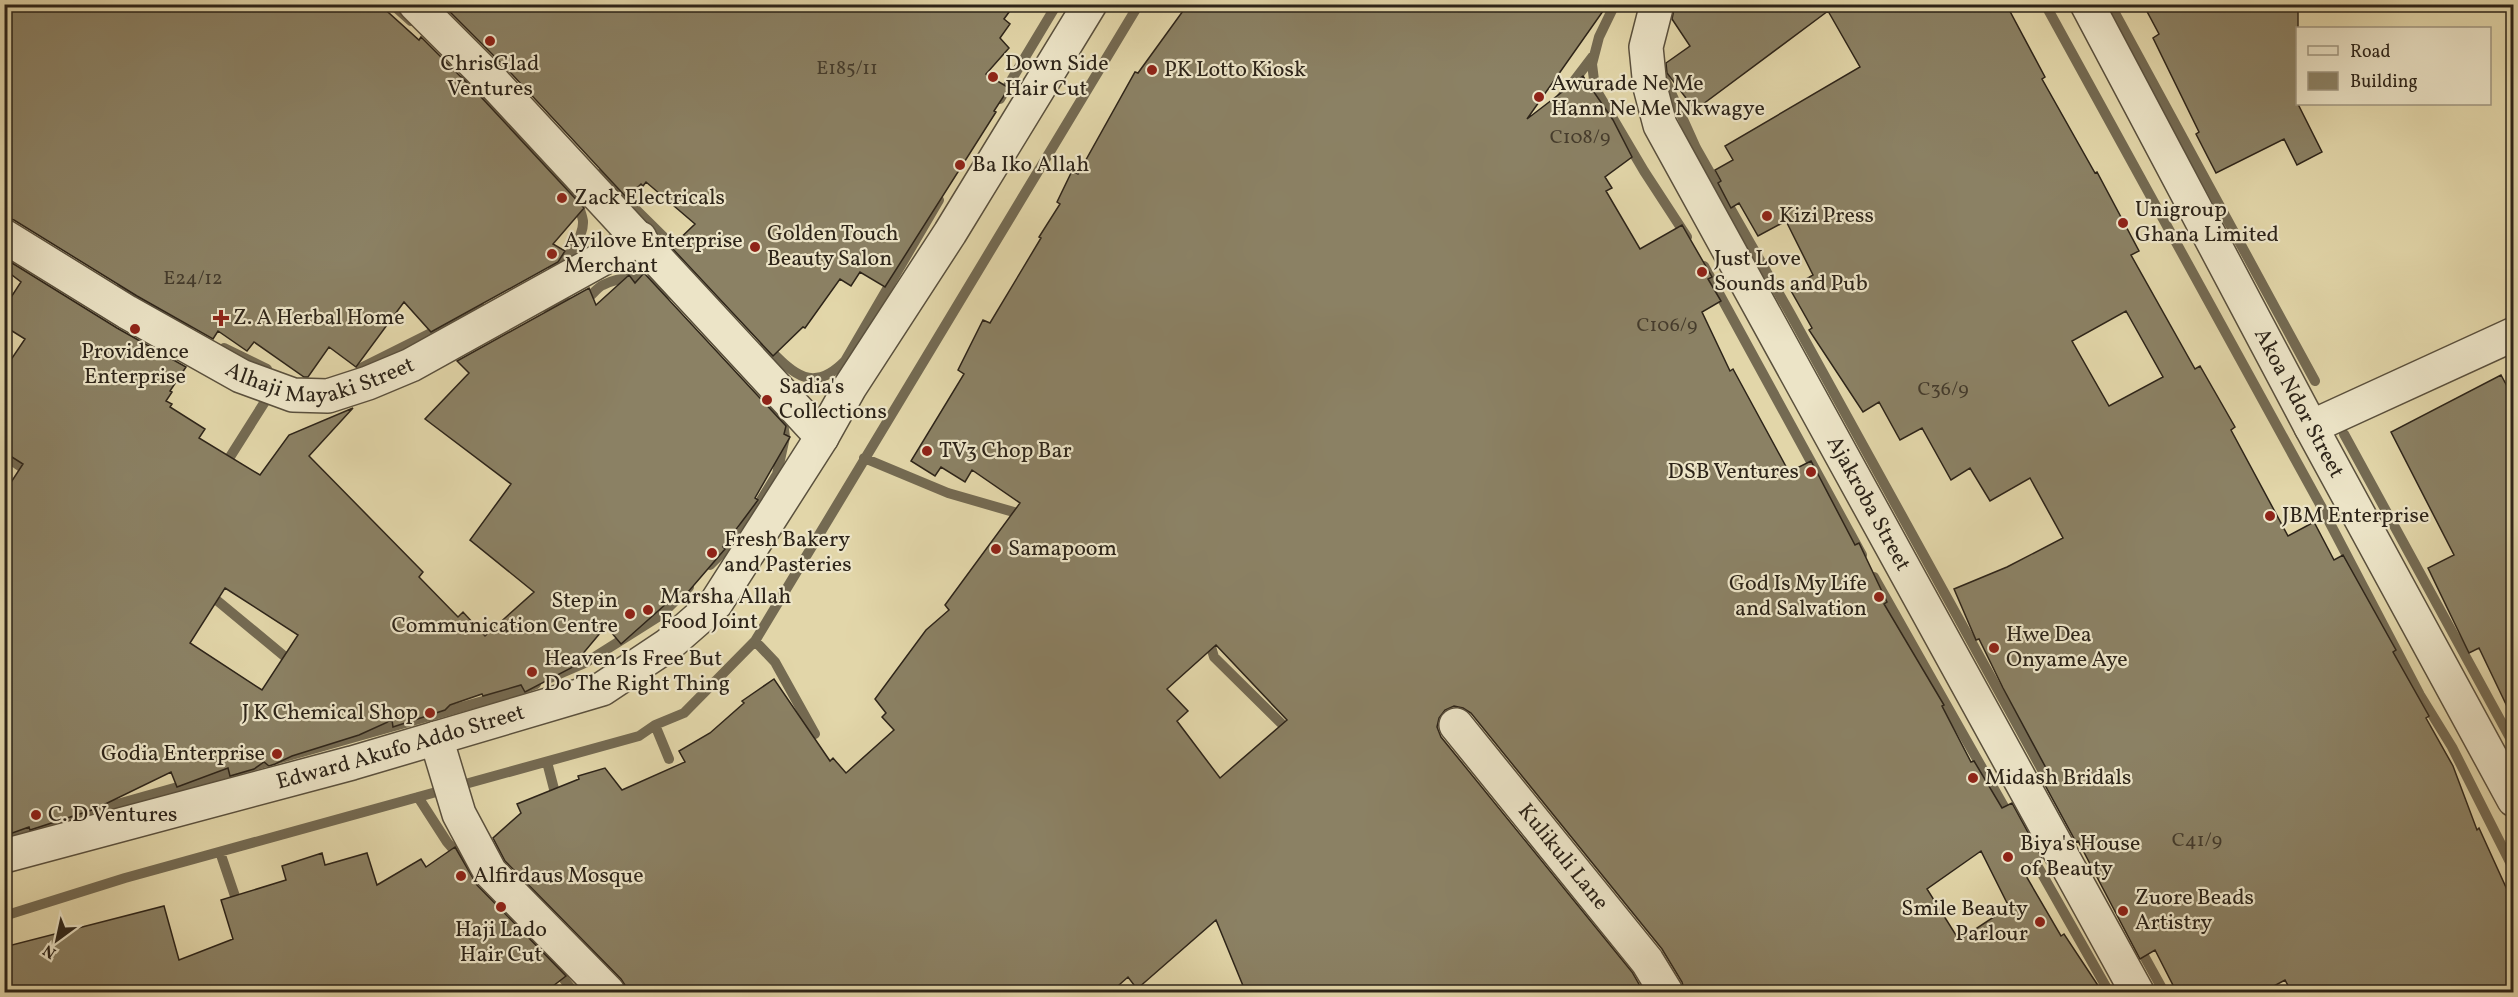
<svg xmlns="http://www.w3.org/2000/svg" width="2518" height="997" font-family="Vollkorn,serif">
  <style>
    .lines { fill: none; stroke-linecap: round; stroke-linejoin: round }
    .stream { stroke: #746a52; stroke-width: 10 }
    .building { fill: #8b8164; stroke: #2d2419; stroke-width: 1.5; fill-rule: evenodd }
    .minor-casing { stroke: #5a503d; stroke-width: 36 }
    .tertiary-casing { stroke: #5a503d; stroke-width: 36 }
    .minor { stroke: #ece4c7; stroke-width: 33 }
    .tertiary { stroke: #ece4c7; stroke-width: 33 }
    .poi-dot { fill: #8f2418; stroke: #ece4c7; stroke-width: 2 }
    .labels { text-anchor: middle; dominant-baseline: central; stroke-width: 4.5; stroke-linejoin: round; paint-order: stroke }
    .number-label { font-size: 20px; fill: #443b2c }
    .poi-label { font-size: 22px; fill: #2d2419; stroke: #ece4c7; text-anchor: start }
    .street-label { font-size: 22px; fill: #2d2419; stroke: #ece4c7 }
  </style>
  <rect width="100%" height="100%" fill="#e2d6a9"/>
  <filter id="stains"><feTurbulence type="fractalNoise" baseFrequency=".00333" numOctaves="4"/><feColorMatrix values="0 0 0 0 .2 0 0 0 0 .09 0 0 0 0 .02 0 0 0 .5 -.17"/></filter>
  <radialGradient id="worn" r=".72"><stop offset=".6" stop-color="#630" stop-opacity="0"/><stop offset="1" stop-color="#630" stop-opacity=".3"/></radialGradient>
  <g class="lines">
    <!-- stream -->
    <path class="stream" d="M392 4 411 21
      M1615 4 1599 37 1592 64 1595 88 1644 171 1687 237
      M2045 4 2322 508 2420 695 2452 747 2514 870
      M2110 4 2315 381
      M466 77 576 198C578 205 582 214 583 221 584 237 566 262 553 269
      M1664 77 1696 148 1790 313 2056 795
      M1561 98 1593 56
      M1000 99 1057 4
      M600 174 681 254
      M1704 266 1862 555
      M120 289 187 327
      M544 307C557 301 573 305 585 300 592 296 596 288 603 285 630 272 649 277 672 295
      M765 345C791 371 811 396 845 361L939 200
      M224 348 267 369
      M361 368 481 308
      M2344 434 2514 745
      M4 455 31 474
      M864 458 948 493 1024 515
      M223 468 266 400
      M710 565 739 536 777 474 785 437 783 422 767 400
      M1874 577 2011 819
      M208 593 295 665
      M1205 638 1210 643 1214 657 1292 734
      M755 641 775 662 815 734
      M550 678 585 663 661 615 689 587
      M655 725 669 759
      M547 762 554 789
      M418 797 447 842 478 878
      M4 836 515 692 536 684
      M2029 851 2109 992
      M220 852 239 908
      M4 916 125 878 639 736 655 725 684 713 755 641 1139 4
      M522 927 574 992
      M2138 945 2164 992"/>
  </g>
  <!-- building -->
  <path class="building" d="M18 4H379L419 40 421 37 481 97 584 208 553 244 565 251 558 262 431 332 404 302 356 367 329 347 308 377H304L254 342 247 351 218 331 213 339 137 296 14 220 4 217V18Z
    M445 4H1015L1004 19 1010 24 1000 38 1009 48 986 74 1009 88 994 111 996 112 885 287 860 272 851 286 840 279 805 328 803 327 773 356 671 247 695 224 646 182 643 186 641 184 627 198 509 71 444 6Z
    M1188 4H1608L1527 119 1583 76 1613 120 1632 157 1605 177 1612 188 1606 191 1640 249 1682 225 1712 277 1708 279 1721 301 1702 312 1730 371 1733 369 1789 472 1811 461 1855 545 1859 543 1887 602 1884 604 1944 705 1942 706 1971 762 1974 761 2002 808 2012 803 2042 858 2022 869 2061 936 2064 934 2103 993H1685L1682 982 1662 949 1471 713 1463 708 1454 706 1445 710 1439 718 1437 727 1441 737 1632 972 1644 993H1246L1216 920 1137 989 1128 977 1110 993H630L621 979 505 861 493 838 521 813 517 804 579 779 578 776 605 768 622 790 685 762 679 751 710 733 744 703 742 701 774 679 830 761 833 758 846 773 894 730 882 717 886 713 875 699 926 630 949 610 945 605 1020 503 972 470 965 482 941 467 935 476 911 461 964 374 958 370 983 320 990 323 1041 238 1039 237 1060 204 1057 202 1072 171 1078 174 1135 72 1138 73ZM1216 645 1287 720 1220 778 1177 721 1188 711 1167 689ZM1981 851 2009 907 1959 940 1927 889Z
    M1675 4H2006L2045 77 2042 79 2095 173 2097 172 2139 251 2131 255 2195 369 2200 366 2235 427 2231 430 2288 536 2314 522 2334 560 2343 555 2396 650 2393 652 2429 716 2426 718 2453 766 2477 830 2479 828 2514 905V993H2292L2285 980 2261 993H2177L2155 950 2140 959 2078 841 2076 842 2045 785 2053 781 2003 688 1979 639 1976 640 1954 589 2007 567 2063 538 2030 478 1990 501 1970 468 1951 480 1922 428 1900 440 1879 402 1863 412 1809 330 1812 328 1790 289 1813 275 1786 221 1758 236 1739 203 1731 208 1718 183 1721 181 1715 170 1733 160 1725 146 1860 67 1828 11 1695 110 1667 73 1666 63 1690 46 1672 19ZM2126 311 2163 377 2109 406 2072 341Z
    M2143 4H2298V104L2322 152 2297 165 2284 139 2216 173 2196 134 2199 132 2153 38 2159 34Z
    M4 258 117 328 186 367 170 391 172 392 166 401 172 404 170 407 205 429 199 438 260 475 289 435 353 408 309 456 423 572 419 577 458 617 463 612 485 636 534 592 470 540 511 484 425 419 469 373 457 361 589 288 596 305 629 275 635 283 644 273 786 426 784 434 790 437 755 498 758 500 723 547 725 549 682 599 675 593 667 603 621 644 606 626 571 668 525 692 521 685 483 696 482 694 450 705 445 710 393 727 392 720 359 735 292 756 275 764 269 766 264 762 254 769 230 776 228 768 177 787 171 772 95 809 30 830 29 827 4 836V493L23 464 4 452V370L25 339 4 326V308L21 282 4 269ZM225 588 298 635 262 690 190 643Z
    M2501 375 2514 399V721L2479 648 2469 653 2428 568 2454 555 2391 432Z
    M455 847 477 885 566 976 544 993H4V947L164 906 179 960 233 939 221 900 286 880 282 866 322 853 325 865 367 853 377 885 421 859 426 867Z"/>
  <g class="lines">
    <!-- minor casing -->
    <g class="minor-casing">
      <g id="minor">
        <path d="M415 4 495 84 822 437"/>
        <path id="s1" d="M1657 4 1646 47 1650 87 1660 125 2137 992"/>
        <path id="s2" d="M4 236 127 312 241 376 293 395 328 396 368 383 411 365 640 238"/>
        <path d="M2311 427 2514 334"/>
        <path id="s3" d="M1456 725 1647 961 1666 992"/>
        <path d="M436 738 459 814 490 872 608 992"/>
        <path id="s4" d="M4 856 352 763 602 689 668 645 716 603 822 437 850 387 950 233 1090 4"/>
      </g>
    </g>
    <!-- tertiary casing -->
    <g class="tertiary-casing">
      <g id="tertiary">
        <path id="s5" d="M2087 4 2311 427 2514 800"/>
      </g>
    </g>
    <!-- minor -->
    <use href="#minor" class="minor"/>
    <!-- tertiary -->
    <use href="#tertiary" class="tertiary"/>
  </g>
  <!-- markers -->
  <g class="poi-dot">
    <circle cx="490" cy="41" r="6"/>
    <circle cx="1152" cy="70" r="6"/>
    <circle cx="993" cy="77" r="6"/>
    <circle cx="1539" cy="97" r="6"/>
    <circle cx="960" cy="165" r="6"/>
    <circle cx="562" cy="198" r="6"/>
    <circle cx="1767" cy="216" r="6"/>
    <circle cx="2123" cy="223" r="6"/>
    <circle cx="755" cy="247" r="6"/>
    <circle cx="552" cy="254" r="6"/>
    <circle cx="1702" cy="272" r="6"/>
    <path d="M218 309h6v6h6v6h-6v6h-6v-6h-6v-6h6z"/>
    <circle cx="135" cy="329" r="6"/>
    <circle cx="767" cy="400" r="6"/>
    <circle cx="927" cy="451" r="6"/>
    <circle cx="1811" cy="472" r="6"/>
    <circle cx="2270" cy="516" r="6"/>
    <circle cx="996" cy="549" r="6"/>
    <circle cx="712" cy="553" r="6"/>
    <circle cx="1879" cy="597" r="6"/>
    <circle cx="648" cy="610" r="6"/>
    <circle cx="630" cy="614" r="6"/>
    <circle cx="1994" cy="648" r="6"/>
    <circle cx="532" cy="672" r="6"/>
    <circle cx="430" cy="713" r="6"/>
    <circle cx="277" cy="754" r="6"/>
    <circle cx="1973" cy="778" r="6"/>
    <circle cx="36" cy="815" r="6"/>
    <circle cx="2008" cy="857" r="6"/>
    <circle cx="461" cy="876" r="6"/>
    <circle cx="501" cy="907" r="6"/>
    <circle cx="2123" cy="911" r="6"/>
    <circle cx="2040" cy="922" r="6"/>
  </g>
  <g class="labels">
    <!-- number labels -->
    <g class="number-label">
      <text x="847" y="69">E185/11</text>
      <text x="1580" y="138">C108/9</text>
      <text x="193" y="279">E24/12</text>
      <text x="1667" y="326">C106/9</text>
      <text x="1943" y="390">C36/9</text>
      <text x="2197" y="841">C41/9</text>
    </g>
    <!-- poi labels -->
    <g class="poi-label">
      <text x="490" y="64" text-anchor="middle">ChrisGlad<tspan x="490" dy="25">Ventures</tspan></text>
      <text x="1005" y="64">Down Side<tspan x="1005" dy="25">Hair Cut</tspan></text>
      <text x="1164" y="70">PK Lotto Kiosk</text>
      <text x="1551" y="84">Awurade Ne Me<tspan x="1551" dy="25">Hann Ne Me Nkwagye</tspan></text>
      <text x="972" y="165">Ba Iko Allah</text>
      <text x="574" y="198">Zack Electricals</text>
      <text x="2135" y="210">Unigroup<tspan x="2135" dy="25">Ghana Limited</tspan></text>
      <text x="1779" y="216">Kizi Press</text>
      <text x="767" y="234">Golden Touch<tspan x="767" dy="25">Beauty Salon</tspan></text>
      <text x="564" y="241">Ayilove Enterprise<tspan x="564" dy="25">Merchant</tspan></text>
      <text x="1714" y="259">Just Love<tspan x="1714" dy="25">Sounds and Pub</tspan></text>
      <text x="233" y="318">Z. A Herbal Home</text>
      <text x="135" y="352" text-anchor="middle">Providence<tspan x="135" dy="25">Enterprise</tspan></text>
      <text x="779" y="387">Sadia's<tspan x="779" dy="25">Collections</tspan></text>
      <text x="939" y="451">TV3 Chop Bar</text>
      <text x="1799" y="472" text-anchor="end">DSB Ventures</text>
      <text x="2282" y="516">JBM Enterprise</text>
      <text x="724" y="540">Fresh Bakery<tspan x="724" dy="25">and Pasteries</tspan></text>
      <text x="1008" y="549">Samapoom</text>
      <text x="1867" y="584" text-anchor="end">God Is My Life<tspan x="1867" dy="25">and Salvation</tspan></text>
      <text x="660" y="597">Marsha Allah<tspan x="660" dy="25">Food Joint</tspan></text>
      <text x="618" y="601" text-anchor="end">Step in<tspan x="618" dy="25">Communication Centre</tspan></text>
      <text x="2006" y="635">Hwe Dea<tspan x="2006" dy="25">Onyame Aye</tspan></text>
      <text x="544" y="659">Heaven Is Free But<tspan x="544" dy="25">Do The Right Thing</tspan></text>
      <text x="418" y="713" text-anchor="end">J K Chemical Shop</text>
      <text x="265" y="754" text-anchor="end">Godia Enterprise</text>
      <text x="1985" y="778">Midash Bridals</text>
      <text x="48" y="815">C. D Ventures</text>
      <text x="2020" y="844">Biya's House<tspan x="2020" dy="25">of Beauty</tspan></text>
      <text x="473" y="876">Alfirdaus Mosque</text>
      <text x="2135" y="898">Zuore Beads<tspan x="2135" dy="25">Artistry</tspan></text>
      <text x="2028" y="909" text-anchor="end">Smile Beauty<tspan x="2028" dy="25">Parlour</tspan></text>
      <text x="501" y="930" text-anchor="middle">Haji Lado<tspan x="501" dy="25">Hair Cut</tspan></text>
    </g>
    <!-- street labels -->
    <g class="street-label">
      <text stroke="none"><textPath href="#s2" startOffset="358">Alhaji Mayaki Street</textPath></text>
      <text stroke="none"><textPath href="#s5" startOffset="452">Akoa Ndor Street</textPath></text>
      <text stroke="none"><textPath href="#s1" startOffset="556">Ajakroba Street</textPath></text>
      <text stroke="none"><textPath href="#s4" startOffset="411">Edward Akufo Addo Street</textPath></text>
      <text stroke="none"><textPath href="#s3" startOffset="170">Kulikuli Lane</textPath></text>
    </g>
  </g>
  <!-- margin -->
  <rect width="2518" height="997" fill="none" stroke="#e2d6a9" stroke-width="24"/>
  <rect x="6" y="6" width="2506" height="985" fill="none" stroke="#2d2419" stroke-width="3"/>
  <rect x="12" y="12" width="2494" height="973" fill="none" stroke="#2d2419" stroke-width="1.5"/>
  <!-- legend -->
  <rect x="2296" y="27" width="195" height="78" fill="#ece4c7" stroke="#a09781" stroke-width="1.5"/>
  <rect x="2308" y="46" width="30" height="9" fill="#ece4c7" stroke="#a09781" stroke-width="1.5"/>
  <text x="2350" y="57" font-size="18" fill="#2d2419">Road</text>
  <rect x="2308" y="72" width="30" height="18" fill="#8b8164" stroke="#a09781" stroke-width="1.5"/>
  <text x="2350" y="87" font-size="18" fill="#2d2419">Building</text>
  <!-- north arrow -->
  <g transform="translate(57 940) rotate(213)" stroke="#ece4c7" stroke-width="4.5" paint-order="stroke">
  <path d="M0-4.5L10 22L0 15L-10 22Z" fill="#2d2419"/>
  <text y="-9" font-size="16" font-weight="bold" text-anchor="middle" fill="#2d2419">N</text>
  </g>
  <rect width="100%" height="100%" filter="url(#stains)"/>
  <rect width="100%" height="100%" fill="url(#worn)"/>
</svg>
